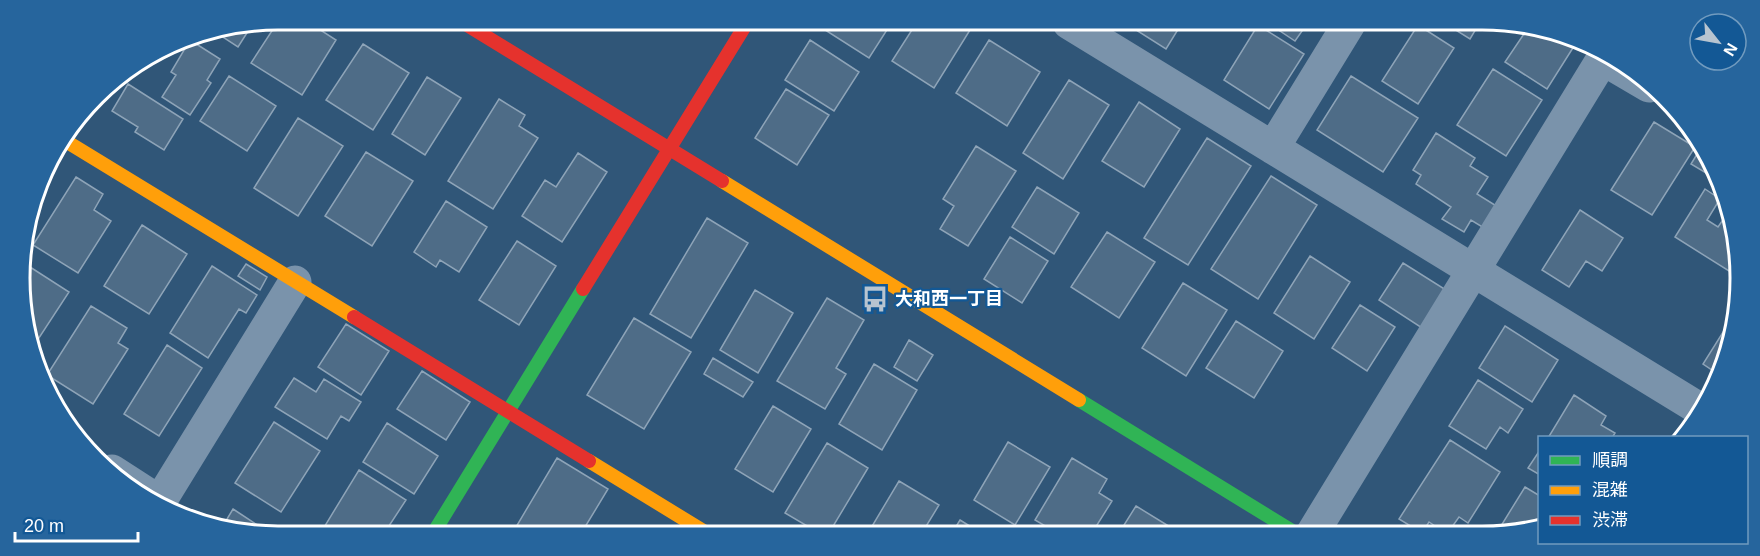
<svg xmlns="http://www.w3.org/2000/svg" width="1760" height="556" font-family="Helvetica,'Noto Sans JP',sans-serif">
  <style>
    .building { fill: #4e6c87; stroke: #8ea4b8; stroke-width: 1.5 }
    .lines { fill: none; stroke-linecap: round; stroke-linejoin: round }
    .street { stroke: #7a93ab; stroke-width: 33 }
    .fast { stroke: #30b455; stroke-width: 14 }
    .slow { stroke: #ff9f0a; stroke-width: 14 }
    .jam { stroke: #e5322d; stroke-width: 14 }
    .labels { text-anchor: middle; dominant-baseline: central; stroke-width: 4.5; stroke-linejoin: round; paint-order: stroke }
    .poi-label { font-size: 18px; font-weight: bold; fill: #fff; stroke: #135895; text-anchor: start }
    .rim { fill: none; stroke: #fff; stroke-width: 3 }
  </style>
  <rect width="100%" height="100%" fill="#305678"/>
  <!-- building -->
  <path class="building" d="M279 20H305L336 40 302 95 251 63Z
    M826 22H892L869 58 822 28Z
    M917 22H975L934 88 892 61Z
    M1125 23H1182L1166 49Z
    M1268 23 1307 24 1295 41Z
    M1446 24H1479L1470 39Z
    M252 25 238 47 215 32Z
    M1258 25 1304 54 1269 109 1224 80Z
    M1418 25 1454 48 1418 104 1382 81Z
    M1530 25 1576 43 1547 89 1505 62Z
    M190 40 220 59 207 80 211 83 190 115 162 97 176 75 171 72Z
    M810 40 859 72 834 111 785 80Z
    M989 40 1040 72 1007 126 956 93Z
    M363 44 409 73 373 130 326 100Z
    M1493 69 1542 100 1506 156 1457 125Z
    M229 76 276 106 247 151 200 121Z
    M1351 76 1418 118 1383 172 1317 130Z
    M427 77 461 98 425 155 392 134Z
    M1069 80 1109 105 1063 179 1023 153Z
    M128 84 183 119 164 150 135 132 138 127 112 111Z
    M786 89 829 115 797 165 755 138Z
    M499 99 525 115 519 126 538 138 493 209 448 181Z
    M1139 102 1180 129 1144 187 1102 161Z
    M298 118 343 146 298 216 254 188Z
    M1654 122 1695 147 1652 215 1611 190Z
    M1436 133 1475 158 1470 166 1488 177 1477 194 1498 207 1484 228 1471 220 1464 232 1442 219 1451 207 1416 184 1421 175 1413 170Z
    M1207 138 1251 166 1188 265 1144 238Z
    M976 146 1016 171 968 246 940 229 954 206 943 199Z
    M1702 146 1716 179 1691 164Z
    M366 152 413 181 372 246 325 216Z
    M578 153 607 172 562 242 522 216 545 180 556 187Z
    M48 161 55 165 38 190 46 163Z
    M1271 176 1317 205 1258 299 1211 269Z
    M76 177 103 194 94 210 111 221 78 273 33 245Z
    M1037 187 1079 213 1054 254 1012 227Z
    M1705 189 1720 199 1707 220 1718 227 1729 211 1736 228V261L1729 271 1675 237Z
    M446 201 487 227 459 272 440 260 436 267 414 252Z
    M1580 210 1623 238 1602 271 1586 261 1569 287 1542 270Z
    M707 218 748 243 691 338 650 314Z
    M142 225 187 254 149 314 104 286Z
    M1107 232 1155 262 1119 318 1071 287Z
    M1010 237 1048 261 1022 303 984 279Z
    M517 241 556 266 519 325 479 300Z
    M1310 256 1350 282 1314 339 1274 313Z
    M1403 263 1446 290 1422 328 1379 300Z
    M246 264 267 277 260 290 238 276Z
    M212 266 257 295 246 313 239 309 208 358 170 333Z
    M30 267 69 292 35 344 28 340 24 276Z
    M1183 283 1227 310 1186 376 1142 348Z
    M755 290 793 313 758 373 720 350Z
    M827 298 864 320 836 368 846 374 825 409 777 381Z
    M1360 305 1395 327 1367 371 1332 348Z
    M91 306 127 328 118 343 128 349 93 404 47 375Z
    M1735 313V329L1718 374 1703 364Z
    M634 318 691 352 644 429 587 395Z
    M1236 321 1283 351 1254 398 1206 368Z
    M346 324 389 351 361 395 318 367Z
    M1505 326 1558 360 1532 402 1479 368Z
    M909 340 933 355 917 381 894 367Z
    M167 345 202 368 159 436 124 414Z
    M713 358 753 382 743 397 704 374Z
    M874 364 917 390 882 450 839 424Z
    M422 371 470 402 446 440 397 409Z
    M294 378 316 392 324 379 361 402 349 421 341 416 327 439 275 407Z
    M1478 380 1523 409 1508 433 1500 427 1486 449 1449 426Z
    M1574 395 1606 416 1601 425 1615 433 1612 438H1548Z
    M773 406 811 429 773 492 735 469Z
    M274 422 320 451 281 512 235 483Z
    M387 423 438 456 414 494 363 462Z
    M1450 440 1500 472 1468 523 1459 517 1447 534 1429 522 1422 533 1399 519Z
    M1008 442 1050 467 1015 525 974 500Z
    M827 443 868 468 829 533H819L785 513Z
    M1540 450V475L1528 468Z
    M557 458 608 489 582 532H524L516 527Z
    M1072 458 1107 479 1099 493 1112 501 1092 533H1057L1035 520Z
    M359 470 406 500 385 532H327L323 529Z
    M899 481 939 505 922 533H868Z
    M1525 487 1540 496V527L1516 534H1496Z
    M1136 506 1175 530 1172 533H1119Z
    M233 509 268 532 227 531 221 529Z
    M960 520 981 533H952Z"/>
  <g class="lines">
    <!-- street -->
    <path class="street" d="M1069 23 1703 411
      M1603 59 1649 86
      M1273 148 1349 24
      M112 471 160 502
      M159 503 295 282
      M1312 534 1605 55"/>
    <!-- fast -->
    <path class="fast" d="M1079 400 1297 534
      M434 532 583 289"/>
    <!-- slow -->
    <path class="slow" d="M64 140 354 317
      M722 181 1079 400
      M589 461 705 532"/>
    <!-- jam -->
    <path class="jam" d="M459 20 722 181
      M583 289 748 21
      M354 317 589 461"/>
  </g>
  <!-- icons -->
  <defs>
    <g id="bus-bare" transform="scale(2.07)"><path d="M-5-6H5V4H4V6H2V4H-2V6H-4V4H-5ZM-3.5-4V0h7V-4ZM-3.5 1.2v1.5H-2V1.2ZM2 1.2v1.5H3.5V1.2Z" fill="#b7c4d0" stroke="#135895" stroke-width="2.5" paint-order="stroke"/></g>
  </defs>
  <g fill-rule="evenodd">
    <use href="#bus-bare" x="875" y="299"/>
  </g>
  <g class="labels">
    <!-- poi labels -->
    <g class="poi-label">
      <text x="895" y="299">大和西一丁目</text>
    </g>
  </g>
  <!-- crop -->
  <path d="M0 0H1760V556H0ZM278 30H1482A248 248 0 0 1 1730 278V278A248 248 0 0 1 1482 526H278A248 248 0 0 1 30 278V278A248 248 0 0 1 278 30Z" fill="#26659d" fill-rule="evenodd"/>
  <path class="rim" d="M278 30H1482A248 248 0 0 1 1730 278V278A248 248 0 0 1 1482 526H278A248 248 0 0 1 30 278V278A248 248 0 0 1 278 30Z"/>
  <!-- legend -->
  <rect x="1538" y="436" width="210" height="108" fill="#135895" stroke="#719bbf" stroke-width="1.5"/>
  <rect x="1550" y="456" width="30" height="9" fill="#30b455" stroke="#719bbf" stroke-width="1.5"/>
  <text x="1592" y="466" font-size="18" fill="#ffffff">順調</text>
  <rect x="1550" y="486" width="30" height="9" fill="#ff9f0a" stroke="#719bbf" stroke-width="1.5"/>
  <text x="1592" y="496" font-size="18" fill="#ffffff">混雑</text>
  <rect x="1550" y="516" width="30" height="9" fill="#e5322d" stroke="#719bbf" stroke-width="1.5"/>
  <text x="1592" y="526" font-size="18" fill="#ffffff">渋滞</text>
  <!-- north arrow -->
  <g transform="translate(1718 42) rotate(121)"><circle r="28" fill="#135895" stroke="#719bbf" stroke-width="1.5"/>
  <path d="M0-4.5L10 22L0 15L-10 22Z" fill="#b7c4d0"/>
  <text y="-9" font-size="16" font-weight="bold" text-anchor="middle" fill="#ffffff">N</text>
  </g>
  <!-- scale -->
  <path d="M15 532v9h123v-9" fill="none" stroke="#ffffff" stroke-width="3"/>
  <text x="24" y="532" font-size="18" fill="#ffffff" stroke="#135895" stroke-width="4.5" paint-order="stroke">20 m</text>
</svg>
